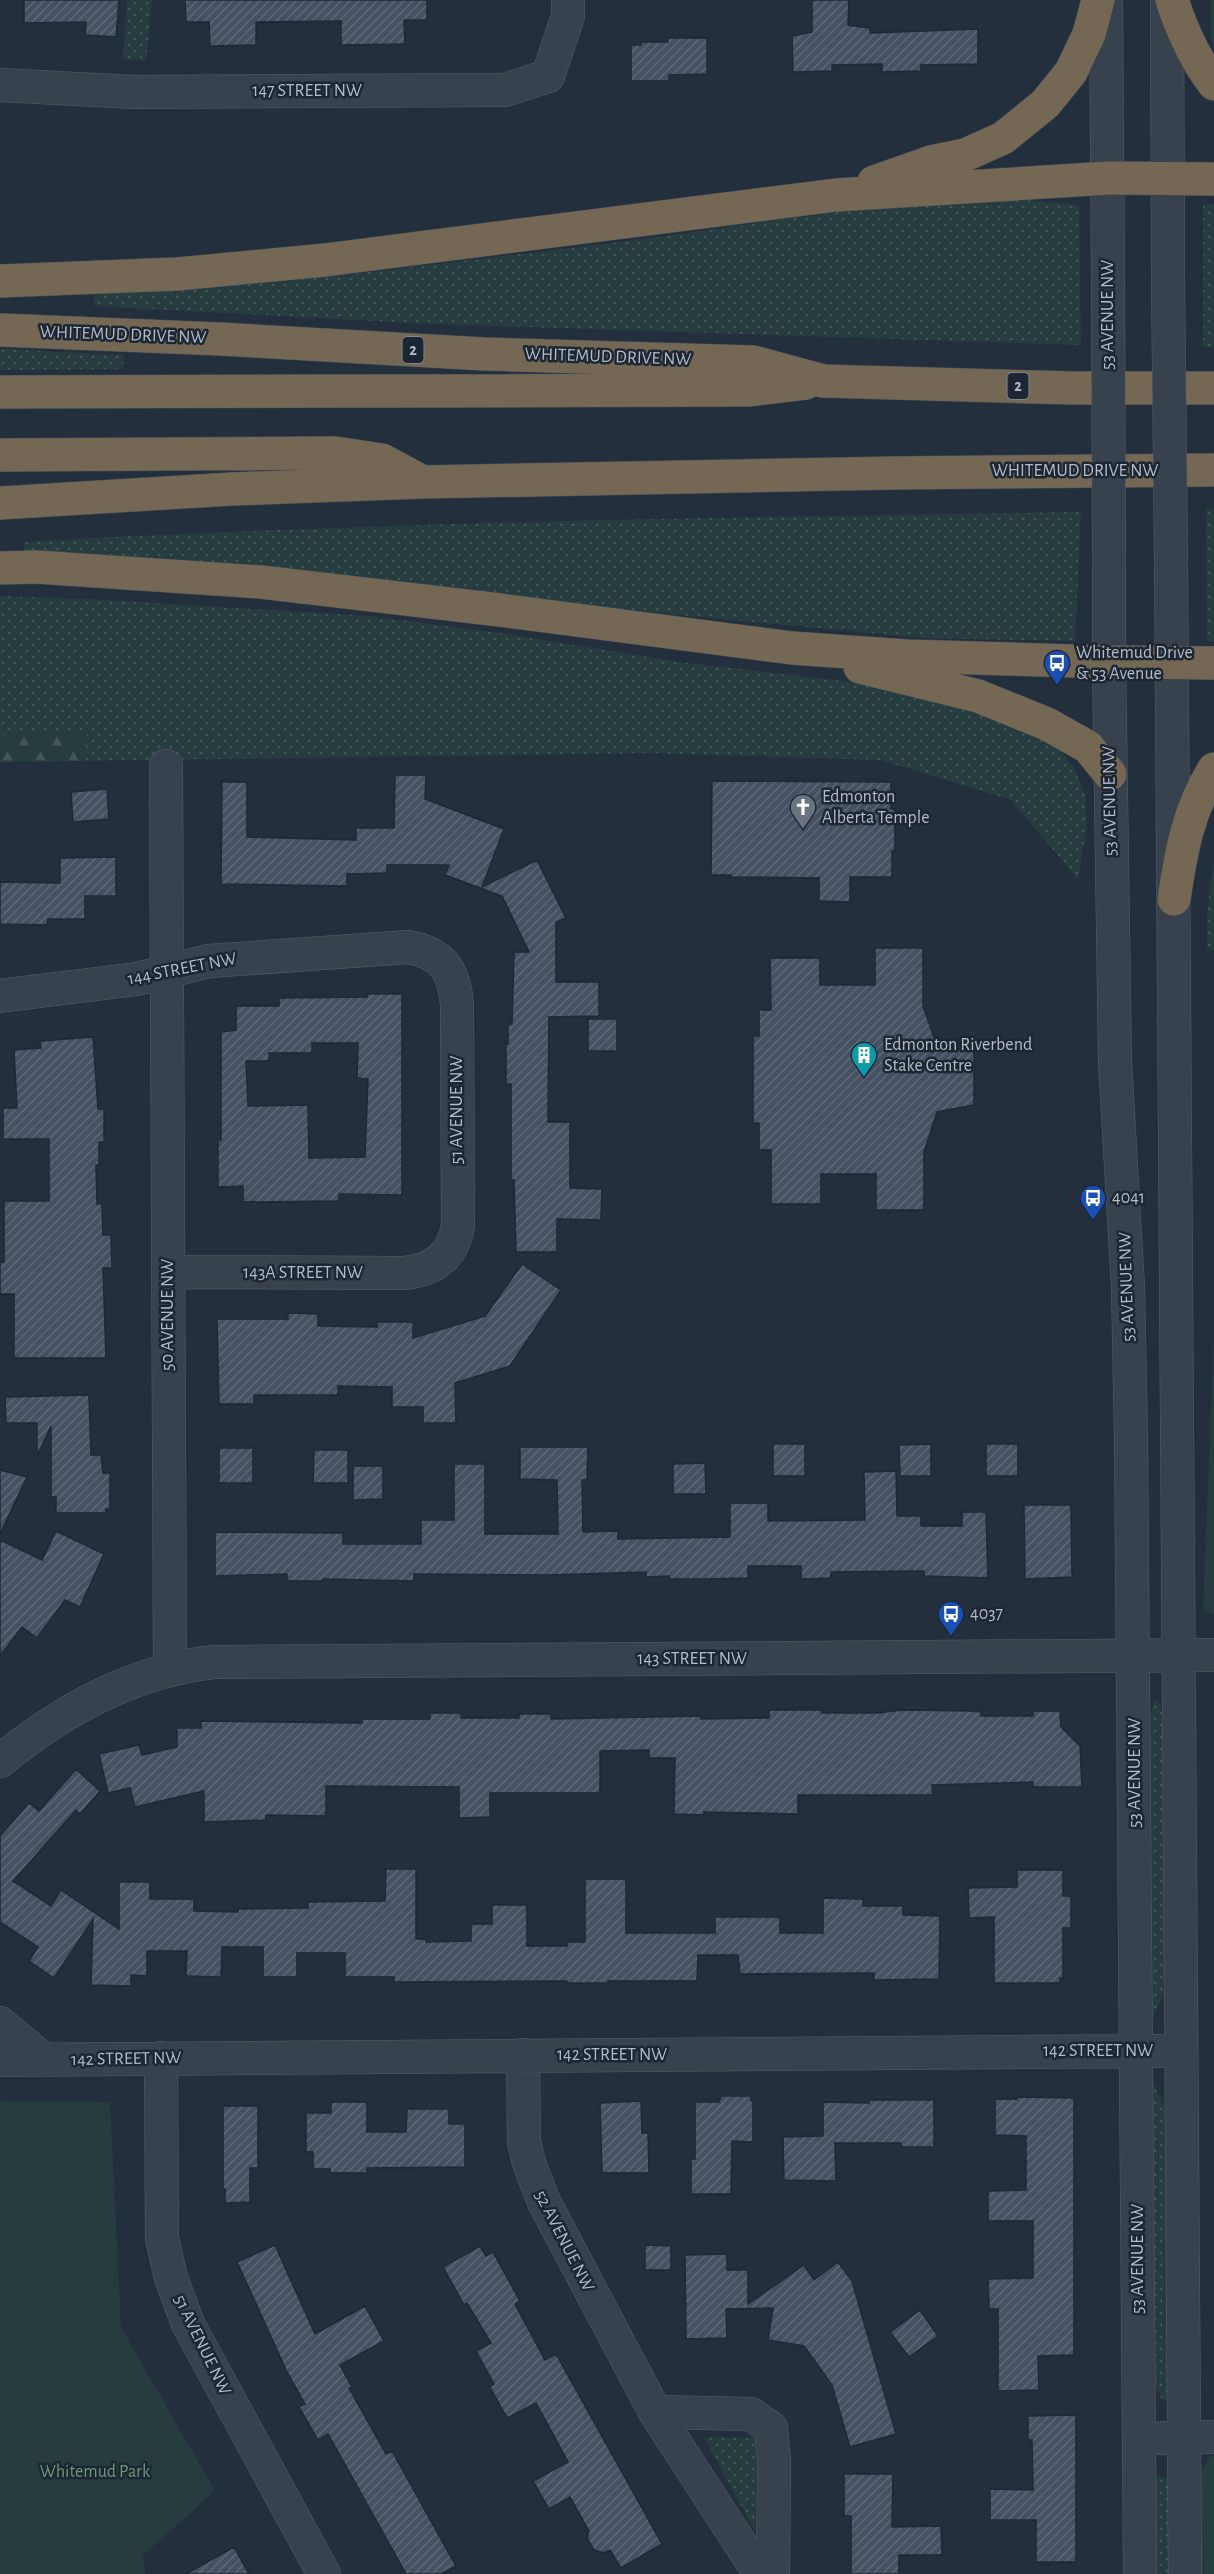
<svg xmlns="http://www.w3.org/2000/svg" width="1214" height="2574" font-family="'Alegreya Sans',sans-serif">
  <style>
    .grass { fill: url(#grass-dots) }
    .forest { fill: url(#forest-firs) }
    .park { fill: #263c3f }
    .building { fill: url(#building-hatch); stroke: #1f2835; stroke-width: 1.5; fill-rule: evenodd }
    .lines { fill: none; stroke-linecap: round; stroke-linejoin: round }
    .minor-casing { stroke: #565f6c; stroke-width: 34 }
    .highway-casing { stroke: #434c59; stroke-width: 34 }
    .minor { stroke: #38414e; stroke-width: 33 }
    .highway { stroke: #746855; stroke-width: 33 }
    .minor-bridge-casing { stroke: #565f6c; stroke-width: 34; stroke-linecap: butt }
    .minor-bridge { stroke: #38414e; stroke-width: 33 }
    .labels { text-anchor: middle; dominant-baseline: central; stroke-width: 5; stroke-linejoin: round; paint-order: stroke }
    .shield { fill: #1d2633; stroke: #878f9c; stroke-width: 1.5 }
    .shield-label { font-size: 16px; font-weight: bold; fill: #b4bcc9 }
    .street-label { font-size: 18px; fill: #b4bcc9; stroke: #1d2633 }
    .poi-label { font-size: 18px; fill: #b4bcc9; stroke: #1d2633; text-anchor: start }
    .park-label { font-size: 18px; fill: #6b9a76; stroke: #1d2633 }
  </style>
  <defs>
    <pattern id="grass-dots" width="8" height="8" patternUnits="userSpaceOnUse" patternTransform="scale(1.5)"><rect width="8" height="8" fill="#263c3f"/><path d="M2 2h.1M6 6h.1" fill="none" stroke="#435659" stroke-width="1.8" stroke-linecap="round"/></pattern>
    <pattern id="forest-firs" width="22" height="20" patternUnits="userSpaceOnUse" patternTransform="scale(1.5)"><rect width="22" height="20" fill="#263c3f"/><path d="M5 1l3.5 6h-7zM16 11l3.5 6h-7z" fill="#435659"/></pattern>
    <pattern id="building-hatch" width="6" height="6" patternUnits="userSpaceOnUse" patternTransform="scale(1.5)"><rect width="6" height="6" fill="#455162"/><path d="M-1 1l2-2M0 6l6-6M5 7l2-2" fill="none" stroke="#5d6877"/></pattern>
  </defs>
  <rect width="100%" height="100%" fill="#242f3e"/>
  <!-- grass -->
  <path class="grass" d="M127 0H152L146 61 123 60Z
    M1007 198 1079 205 1081 345 430 324 94 306V291L361 273 645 239 870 207Z
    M1203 204H1214V347H1203Z
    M0 349 124 355 123 369 0 370Z
    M1206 509H1214V642L1207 641Z
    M1081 512 1075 641 923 638 679 615 396 584 24 556V542C376 522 728 517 1081 512Z
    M0 596 88 599 369 616 507 634 679 662 877 685 972 703 1052 738 1074 768 1085 794 1087 825 1078 879 1011 800 881 760 648 753 0 762Z
    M1214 858V950L1207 949V913Z
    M1155 1699H1158L1164 1721 1165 1990 1153 2017 1150 2015 1148 1721Z
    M1153 2082 1165 2107 1168 2399 1163 2402 1154 2381 1150 2084Z
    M704 2437 757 2438 755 2531Z
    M1156 2476 1167 2477 1168 2486 1169 2574H1153L1152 2482Z"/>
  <!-- forest -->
  <path class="forest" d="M87 730 86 761 0 762V735Z"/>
  <!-- park -->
  <path class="park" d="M1211 0H1214V51L1211 38Z
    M1214 1337V1615L1203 1608Z
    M0 2101 110 2102 121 2327 215 2491 142 2556 146 2574H0Z
    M1210 2456H1214V2574H1200L1196 2480Z"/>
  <!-- building -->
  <path class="building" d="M24 0H119L116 37 85 35 86 22 24 23Z
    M185 0H427V20H404L405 44 341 45V21L256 22V45L210 46 209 22H186Z
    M812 0H849L848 25 870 28V33L978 29V64L921 65V71L882 72V64L832 65V71L793 72 792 36 812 32Z
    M668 38H707V74L669 75V81H631V45H641V42H668Z
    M395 775H426L425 799 504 829 482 887 537 860 566 918 556 922V982H599V1016L549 1017 548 1122H570V1188L602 1189 601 1220 557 1219V1252H516L514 1180H511V1084H506V1044H508V1024H512L514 952H529L502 896 445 875 449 865H387V873L347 874V886L221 884 222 782H247V837L356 840V828H394Z
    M712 781 891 782V809H895V851H892V877H850V902L819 901V878L731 877V875H711Z
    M107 789 109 819 73 822 71 792Z
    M116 857V896H85V919H48L47 925 0 924V882L60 883V858Z
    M875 948H923V1006L937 1046 974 1051V1105L937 1112 924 1152V1210H876V1174H821V1204H771V1150H759V1123H753V1036H759V1010H771L770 958H820V985H875Z
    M367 994H402V1195L339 1194V1201L243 1202V1186L218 1187V1140H221V1032L236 1030V1006H279V998L367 997ZM312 1043H358L357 1078 368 1079 365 1157 309 1158 308 1105 248 1106 246 1061H269V1053H312Z
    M588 1019H617V1051H588Z
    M93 1037 98 1109H104V1142H99V1165H96L97 1204H102L103 1235H111L112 1268H103L106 1358H14V1294H0V1262H4V1201H49V1139H3V1108H17L14 1050 41 1048 40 1041Z
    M522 1264 561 1290 510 1366 455 1383 456 1423H423V1407H392V1387L338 1386V1395H254V1404H219L217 1319H288V1313L318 1314V1326L377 1327V1322H413V1338L485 1316Z
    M89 1395 91 1455H101L103 1473H110V1509H106V1513H56V1497H51V1426L37 1456V1423H6L5 1397Z
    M773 1444H805V1476H773Z
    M931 1444V1476H900L899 1445Z
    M986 1444H1018V1476H986Z
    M520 1447H588L587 1480H582L583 1532 618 1531V1539L730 1537V1503H768V1521L865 1520 864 1472 896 1471 897 1516H921V1526H962V1512H986L988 1578 924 1576V1571L831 1572V1578L801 1579V1566H748V1578L705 1579H669V1576L646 1577V1572L547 1575 414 1574V1581L323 1579V1581H287V1574L215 1576V1532L343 1533V1544H421V1520H454V1464H485V1534H558L557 1480 520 1479Z
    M219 1448H253V1483H219Z
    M314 1450H348V1483H313Z
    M705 1463 706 1494H673V1464Z
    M353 1466H383V1499L353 1500Z
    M0 1470 27 1477 0 1534Z
    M1024 1505H1071L1072 1577 1025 1579Z
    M56 1531 104 1554 80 1607 65 1600 37 1638 22 1627 0 1656V1540L42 1560Z
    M769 1710H822V1713H877L902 1710 973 1711 981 1712V1716H1033V1711H1060L1061 1727 1080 1746 1082 1787H1033V1782L932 1785 933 1795H798V1814L704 1812V1815L674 1814 675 1758H649V1750L600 1751V1793H490V1817L459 1818V1787L326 1786V1816L266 1815V1820L204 1822V1791L135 1807 130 1788 108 1793 99 1754 139 1745 142 1755 177 1747V1728H201V1721L362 1723V1719H430V1713H461V1718H519V1714H551V1719L701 1716V1719L769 1718Z
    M76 1769 100 1791 80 1814 76 1810 13 1881 51 1906 61 1890 119 1929V1882H150V1899H194V1911L238 1912V1909L308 1908V1902L385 1901 386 1869H416V1939H426V1942L471 1941V1924H492V1905H527V1946H567V1942H585V1879H626V1933H715V1917H780V1933H823V1898L863 1899V1906H903V1915L940 1916 939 1979 874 1980V1973L740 1974 738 1955H698L697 1981H608V1983H567V1981L394 1982V1977H345V1953H297V1977H263V1947H222L221 1977 186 1976 187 1951H147V1976L131 1975V1986L91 1985 93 1919 54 1978 29 1961 38 1947 0 1922V1836L29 1803 39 1811Z
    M1017 1870H1063V1896H1071V1928H1063V1978H1060V1983H994V1917L969 1918 968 1888 1017 1887Z
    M721 2096H751V2101H753V2142L732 2141 731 2194H691V2159H695V2102H719Z
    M1017 2097 1074 2098V2355L1038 2356 1039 2390 998 2391V2309H989L988 2279 1033 2278V2221H988V2191L1026 2190V2136L995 2135V2099H1017Z
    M869 2100H934V2147H901V2143H835L836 2181 784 2180 783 2137 823 2136V2102L869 2103Z
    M641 2101 642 2133H648L649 2173H602L600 2103Z
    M331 2102H367V2132H406L407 2109H449V2124H465V2167L367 2168V2173H330V2169H313V2152H306V2113H331Z
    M223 2106H258V2168H250V2202L225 2203V2189H223Z
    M275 2245 315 2334 365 2306 384 2341 340 2365 352 2387 349 2388 386 2454 392 2451 456 2566 441 2574H406L328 2434 318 2440 299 2407 305 2404 287 2372 237 2262Z
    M645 2245 671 2246V2270H645Z
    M480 2246 486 2256 493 2252 520 2301 515 2304 545 2360 556 2354 662 2544 621 2568 610 2550 604 2553 594 2550 587 2538 589 2531 570 2497 549 2509 533 2481 568 2462 536 2403 507 2418 490 2387 494 2384 476 2351 491 2343 467 2303 464 2305 443 2267Z
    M727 2254V2270H748V2304L804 2265 814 2280 838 2262 852 2281 896 2434 850 2447 832 2385 804 2346 768 2340 773 2308 726 2309 727 2338 686 2339 685 2255Z
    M920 2310 938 2336 909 2357 890 2332Z
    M1076 2415V2562H1036V2520H990V2489L1033 2490 1032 2440H1028V2416Z
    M844 2474H893L892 2527 941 2526 942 2555H899V2574H851V2516H844Z
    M234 2547 249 2574H186Z"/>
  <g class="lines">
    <!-- minor casing -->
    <g class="minor-casing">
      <path id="minor" d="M1106 0 1108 280
        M1167 0 1168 276
        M0 85 134 92 505 90 548 76 568 16V0
        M1109 559V662L1115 1062 1128 1287 1131 1438 1140 2574
        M1171 560 1185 2574
        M166 766 170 1670
        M0 996 137 979 209 961 408 947C443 953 454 971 457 1004L458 1225C453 1256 434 1270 404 1273L168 1272
        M0 1761C61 1711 135 1670 215 1662L1214 1655
        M0 2023 43 2059
        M523 2055 524 2142 529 2163 544 2202 655 2412 760 2574
        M161 2058 162 2238 171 2278 188 2324 324 2574
        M0 2060 1159 2051
        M655 2412 751 2414 771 2428 774 2461 773 2574
        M1162 2438 1214 2437"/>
    </g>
    <!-- highway casing -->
    <g class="highway-casing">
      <path id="highway" d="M1172 0C1182 31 1194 58 1214 84
        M874 182 931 162 965 155 1003 138 1045 104 1071 72 1089 34 1098 0
        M0 281 177 274 325 260 836 195 1109 178 1214 179
        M0 330 220 339 484 354 753 362 823 381 1073 388H1214
        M0 392 749 390 806 383
        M0 455 335 453 382 460 421 481
        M0 503 232 489 423 482 894 473 1214 470
        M0 568 36 567 261 582 500 610 792 648 907 656 1109 662 1214 663
        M860 667 978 696 1047 724 1088 747 1110 774
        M1174 899C1181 852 1188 810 1214 769"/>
    </g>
    <!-- minor -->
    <use href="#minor" class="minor"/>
    <!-- highway -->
    <use href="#highway" class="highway"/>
    <!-- minor-bridge casing -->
    <g class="minor-bridge-casing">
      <path id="minor-bridge" d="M1168 276 1171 560
        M1108 280 1109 559"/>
    </g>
    <!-- minor-bridge -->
    <use href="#minor-bridge" class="minor-bridge"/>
  </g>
  <!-- icons -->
  <defs>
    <g id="bus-pin" transform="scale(1.35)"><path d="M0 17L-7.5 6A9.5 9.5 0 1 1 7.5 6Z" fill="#1a4fb4" stroke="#1d2633"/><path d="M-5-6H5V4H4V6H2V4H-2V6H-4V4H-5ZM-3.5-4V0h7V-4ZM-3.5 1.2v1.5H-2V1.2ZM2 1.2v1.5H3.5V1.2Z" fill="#fff"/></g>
    <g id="church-pin" transform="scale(1.35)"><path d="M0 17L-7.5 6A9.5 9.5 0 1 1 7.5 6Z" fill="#6b7280" stroke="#1d2633"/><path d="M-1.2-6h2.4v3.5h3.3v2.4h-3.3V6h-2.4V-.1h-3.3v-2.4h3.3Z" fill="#fff"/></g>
    <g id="building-pin" transform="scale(1.35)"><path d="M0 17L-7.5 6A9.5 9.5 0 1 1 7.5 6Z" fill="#0f9aa8" stroke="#1d2633"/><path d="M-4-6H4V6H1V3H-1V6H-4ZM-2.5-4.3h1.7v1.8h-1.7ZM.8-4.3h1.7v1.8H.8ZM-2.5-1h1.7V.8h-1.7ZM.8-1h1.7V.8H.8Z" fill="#fff"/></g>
  </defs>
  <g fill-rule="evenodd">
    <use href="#bus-pin" x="1057" y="663"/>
    <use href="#church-pin" x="803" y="807"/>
    <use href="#building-pin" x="864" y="1055"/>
    <use href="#bus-pin" x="1093" y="1198"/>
    <use href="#bus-pin" x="951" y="1614"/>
  </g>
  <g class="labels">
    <!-- shield labels -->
    <g class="shield">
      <rect x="402.5" y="337" width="21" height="26" rx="4.5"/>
      <rect x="1007.5" y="373" width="21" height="26" rx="4.5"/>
    </g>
    <g class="shield-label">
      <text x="413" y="350">2</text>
      <text x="1018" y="386">2</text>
    </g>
    <!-- street labels -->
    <g class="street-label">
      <text x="307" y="91">147 STREET NW</text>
      <text transform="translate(1108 315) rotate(-90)">53 AVENUE NW</text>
      <text transform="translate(123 335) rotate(2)">WHITEMUD DRIVE NW</text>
      <text transform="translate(608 357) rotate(2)">WHITEMUD DRIVE NW</text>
      <text x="1075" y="471">WHITEMUD DRIVE NW</text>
      <text transform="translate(1110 801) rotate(-91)">53 AVENUE NW</text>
      <text transform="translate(182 969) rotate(-11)">144 STREET NW</text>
      <text transform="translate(457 1110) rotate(-90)">51 AVENUE NW</text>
      <text x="303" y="1273">143A STREET NW</text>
      <text transform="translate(1127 1287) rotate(-92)">53 AVENUE NW</text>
      <text transform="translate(168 1315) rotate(-90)">50 AVENUE NW</text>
      <text x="692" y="1659">143 STREET NW</text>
      <text transform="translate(1135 1773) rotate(-90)">53 AVENUE NW</text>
      <text x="1098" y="2051">142 STREET NW</text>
      <text x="612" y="2055">142 STREET NW</text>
      <text transform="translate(126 2059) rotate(-1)">142 STREET NW</text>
      <text transform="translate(564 2241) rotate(63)">52 AVENUE NW</text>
      <text transform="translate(1138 2259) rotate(-90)">53 AVENUE NW</text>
      <text transform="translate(202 2345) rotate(64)">51 AVENUE NW</text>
    </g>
    <!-- poi labels -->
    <g class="poi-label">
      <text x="1076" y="653">Whitemud Drive<tspan x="1076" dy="21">&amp; 53 Avenue</tspan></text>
      <text x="822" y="797">Edmonton<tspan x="822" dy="21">Alberta Temple</tspan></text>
      <text x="884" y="1045">Edmonton Riverbend<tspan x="884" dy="21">Stake Centre</tspan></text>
      <text x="1112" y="1198">4041</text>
      <text x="970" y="1614">4037</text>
    </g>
    <!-- park labels -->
    <g class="park-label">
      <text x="95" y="2472">Whitemud Park</text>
    </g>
  </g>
</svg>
